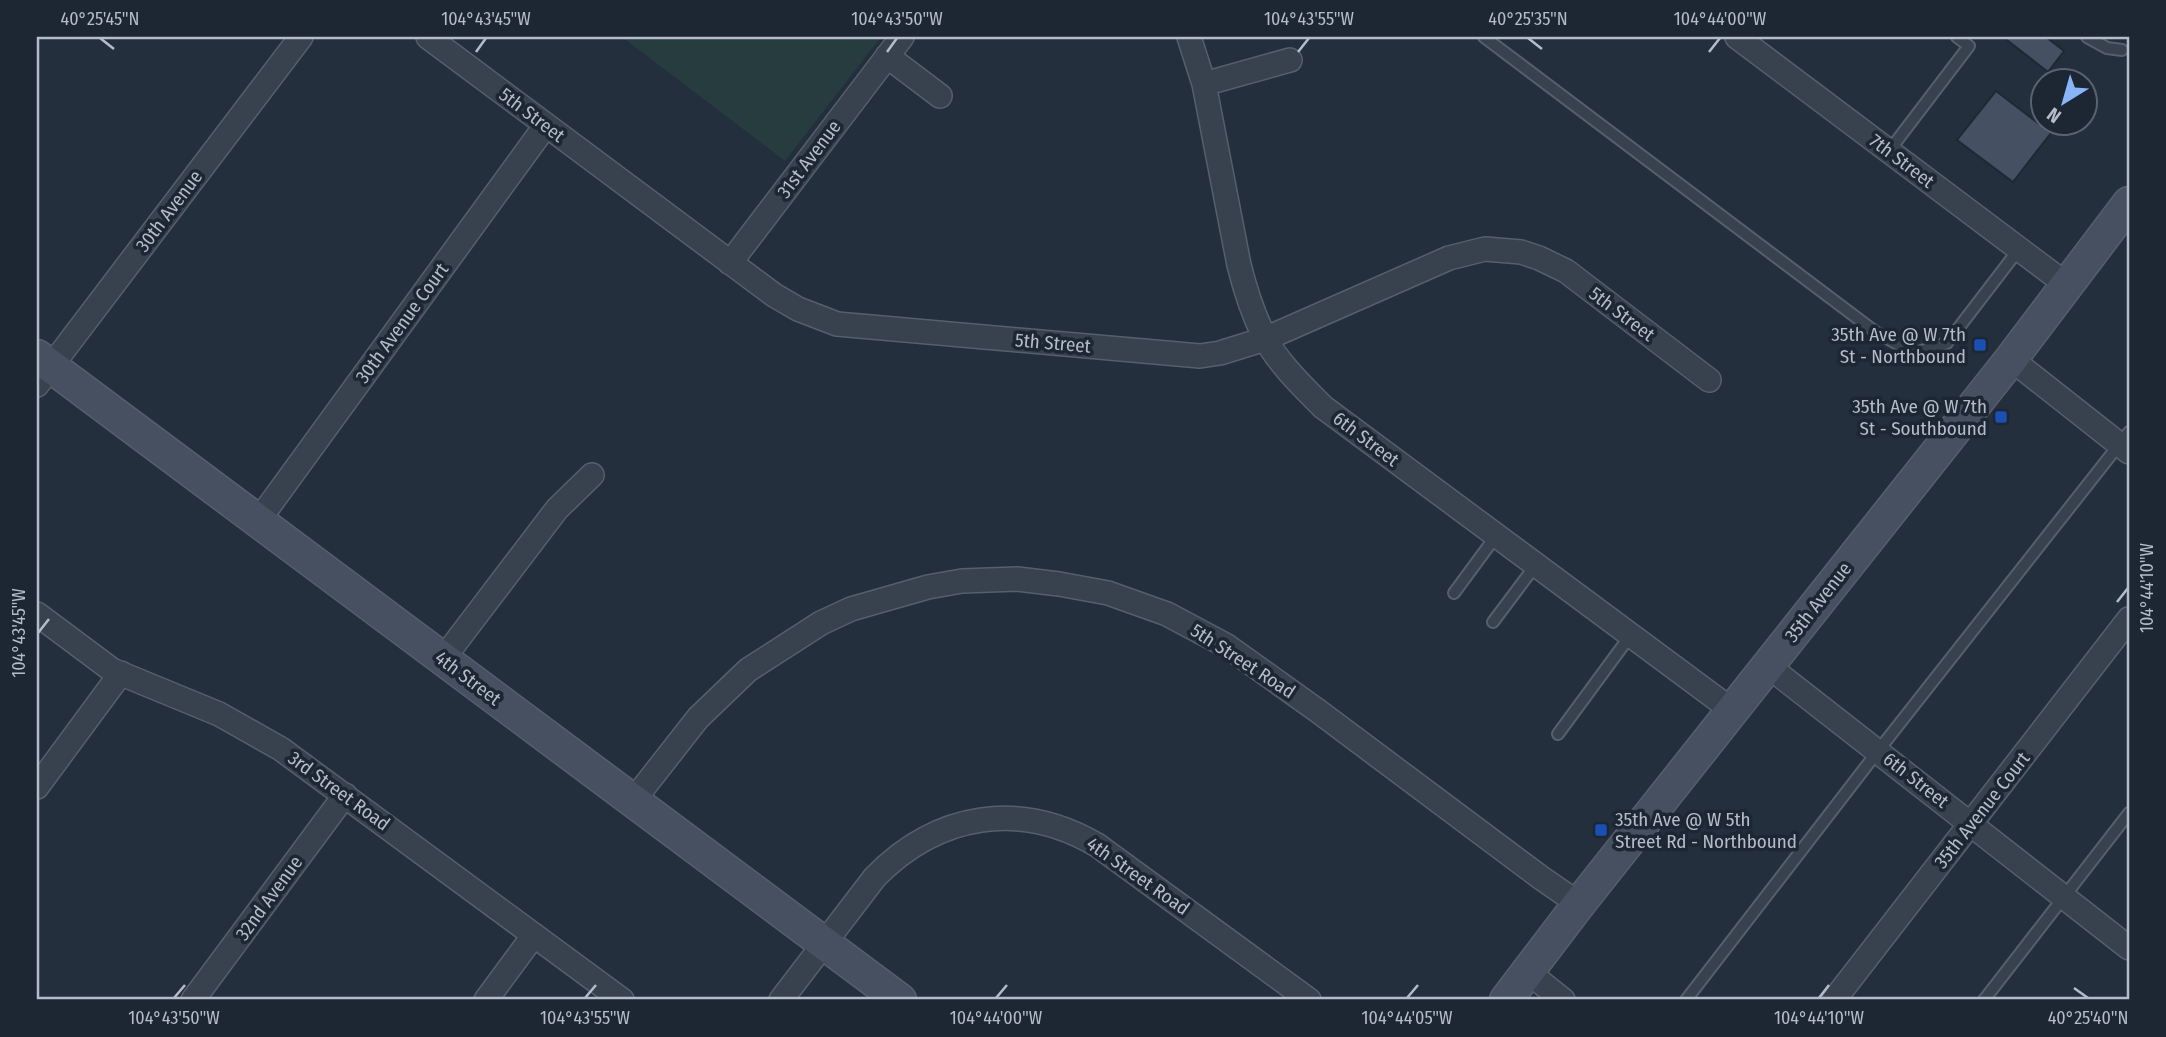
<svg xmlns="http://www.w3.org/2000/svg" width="2166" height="1037" font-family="'Fira Sans Condensed',sans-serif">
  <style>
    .green { fill: #263c3f }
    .building { fill: #455162; stroke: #1f2835; stroke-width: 2 }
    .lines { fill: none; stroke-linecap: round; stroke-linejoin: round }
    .lane-casing { stroke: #565f6c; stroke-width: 14 }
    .street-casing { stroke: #565f6c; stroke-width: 26 }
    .secondary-casing { stroke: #565f6c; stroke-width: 35 }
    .lane { stroke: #38414e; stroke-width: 10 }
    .street { stroke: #38414e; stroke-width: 23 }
    .secondary { stroke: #465061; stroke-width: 32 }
    .ticks { fill: none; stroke: #b4bcc9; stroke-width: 2.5 }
    .transit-dot { fill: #1a4fb4; stroke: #1d2633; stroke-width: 2.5 }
    .labels { text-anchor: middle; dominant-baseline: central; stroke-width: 7; stroke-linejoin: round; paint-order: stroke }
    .street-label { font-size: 19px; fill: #b4bcc9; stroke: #1d2633 }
    .poi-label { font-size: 19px; fill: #b4bcc9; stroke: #1d2633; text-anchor: end }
    .neatline { fill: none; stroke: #b4bcc9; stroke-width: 2.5 }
    .ticks-label { font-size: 18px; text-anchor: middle; fill: #b4bcc9 }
  </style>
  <rect width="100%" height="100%" fill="#242f3e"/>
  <!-- green -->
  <path class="green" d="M622 37H881L785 161Z"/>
  <!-- building -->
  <path class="building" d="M2003 37H2046L2064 51 2048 72Z
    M1996 91 2051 133 2013 182 1957 140Z"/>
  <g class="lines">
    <!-- lane casing -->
    <g class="lane-casing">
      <path id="lane" d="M1484 37 1877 333 1915 353 1947 343 2019 249
        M2087 37 2107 48 2122 50
        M1889 151 1969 46 1957 37
        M1454 593 1496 536
        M1493 622 1535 566
        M1558 734 1630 636
        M1686 1000 1878 751 2129 432
        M1984 1000 2129 813"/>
    </g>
    <!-- street casing -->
    <g class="street-casing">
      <path id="street" d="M428 37 774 295 798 309 837 324 1200 356 1220 353 1265 339 1449 258 1485 249 1521 252 1539 258 1566 271 1709 380
        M1189 37 1204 84 1239 265C1245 289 1253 314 1264 336 1277 362 1303 387 1323 407L1733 711
        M1737 37 2067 285
        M887 56 940 96
        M1204 84 1290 60
        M730 263 902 37
        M2011 359 2129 452
        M37 385 301 37
        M258 521 546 125
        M37 614 112 670 219 714 281 749 622 1000
        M443 659 557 509 592 475
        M1768 666 2129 948
        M37 787 121 673
        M633 801 698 718 748 670 821 623 851 609 928 587 962 581 1017 579 1059 584 1108 593 1167 614 1227 646 1318 711 1540 877 1579 904
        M1528 972 1563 1000
        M193 1000 345 795
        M486 1000 534 935
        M781 1000 875 877C938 813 1020 800 1097 845L1309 1000
        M1834 1000 2129 619"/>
    </g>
    <!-- secondary casing -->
    <g class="secondary-casing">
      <path id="secondary" d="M37 356 900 1000
        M1506 1000 1579 904 2011 359 2129 203"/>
    </g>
    <!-- lane -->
    <use href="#lane" class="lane"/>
    <!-- street -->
    <use href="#street" class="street"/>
    <!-- secondary -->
    <use href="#secondary" class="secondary"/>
  </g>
  <!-- ticks -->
  <path class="ticks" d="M100 38 114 49M1528 38 1542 49M476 52 486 38M887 52 897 38M1298 52 1309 38M1709 52 1720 38M2117 602 2128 588M38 633 49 619M2074 988 2088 998M174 998 185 985M585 998 596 985M996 998 1007 985M1407 998 1418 985M1819 998 1829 985"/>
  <!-- markers -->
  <g class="transit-dot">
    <rect x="1973" y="338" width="14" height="14" rx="3.5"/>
    <rect x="1994" y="410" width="14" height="14" rx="3.5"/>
    <rect x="1594" y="823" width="14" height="14" rx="3.5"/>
  </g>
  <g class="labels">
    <!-- street labels -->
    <g class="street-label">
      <text transform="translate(532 115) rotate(37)">5th Street</text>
      <text transform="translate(809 159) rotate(-53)">31st Avenue</text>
      <text transform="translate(1902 161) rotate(37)">7th Street</text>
      <text transform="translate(169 211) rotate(-53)">30th Avenue</text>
      <text transform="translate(1622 314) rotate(37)">5th Street</text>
      <text transform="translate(402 323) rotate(-54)">30th Avenue Court</text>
      <text transform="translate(1053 343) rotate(5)">5th Street</text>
      <text transform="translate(1366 439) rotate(37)">6th Street</text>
      <text transform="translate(1818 602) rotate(-52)">35th Avenue</text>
      <text transform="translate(1243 661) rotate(33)">5th Street Road</text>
      <text transform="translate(468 678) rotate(37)">4th Street</text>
      <text transform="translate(1916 780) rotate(38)">6th Street</text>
      <text transform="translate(339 791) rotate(36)">3rd Street Road</text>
      <text transform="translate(1982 810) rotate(-52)">35th Avenue Court</text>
      <text transform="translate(1138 876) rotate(35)">4th Street Road</text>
      <text transform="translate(269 898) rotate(-54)">32nd Avenue</text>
    </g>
    <!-- poi labels -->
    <g class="poi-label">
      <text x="1966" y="334">35th Ave @ W 7th<tspan x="1966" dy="22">St - Northbound</tspan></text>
      <text x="1987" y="406">35th Ave @ W 7th<tspan x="1987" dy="22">St - Southbound</tspan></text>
      <text x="1615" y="819" text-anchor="start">35th Ave @ W 5th<tspan x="1615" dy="22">Street Rd - Northbound</tspan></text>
    </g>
  </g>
  <!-- border -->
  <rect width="2166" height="1037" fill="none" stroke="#1d2633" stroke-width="77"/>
  <!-- north arrow -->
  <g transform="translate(2064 102) rotate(217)"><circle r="33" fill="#1d2633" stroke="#59626f" stroke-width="2"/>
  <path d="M0-5L12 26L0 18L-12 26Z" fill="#8ab4f8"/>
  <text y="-10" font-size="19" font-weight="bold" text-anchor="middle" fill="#b4bcc9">N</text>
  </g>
  <rect x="38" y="38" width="2090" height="960" class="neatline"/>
  <g class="ticks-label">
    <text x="100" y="25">40°25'45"N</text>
    <text x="486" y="25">104°43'45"W</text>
    <text x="897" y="25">104°43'50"W</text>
    <text x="1309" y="25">104°43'55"W</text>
    <text x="1528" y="25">40°25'35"N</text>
    <text x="1720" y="25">104°44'00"W</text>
    <text transform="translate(2147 588) rotate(-90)" y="6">104°44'10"W</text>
    <text transform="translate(19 633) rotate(-90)" y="6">104°43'45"W</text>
    <text x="174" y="1024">104°43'50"W</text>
    <text x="585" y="1024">104°43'55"W</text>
    <text x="996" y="1024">104°44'00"W</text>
    <text x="1407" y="1024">104°44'05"W</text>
    <text x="1819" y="1024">104°44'10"W</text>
    <text x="2088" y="1024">40°25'40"N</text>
  </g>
</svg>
